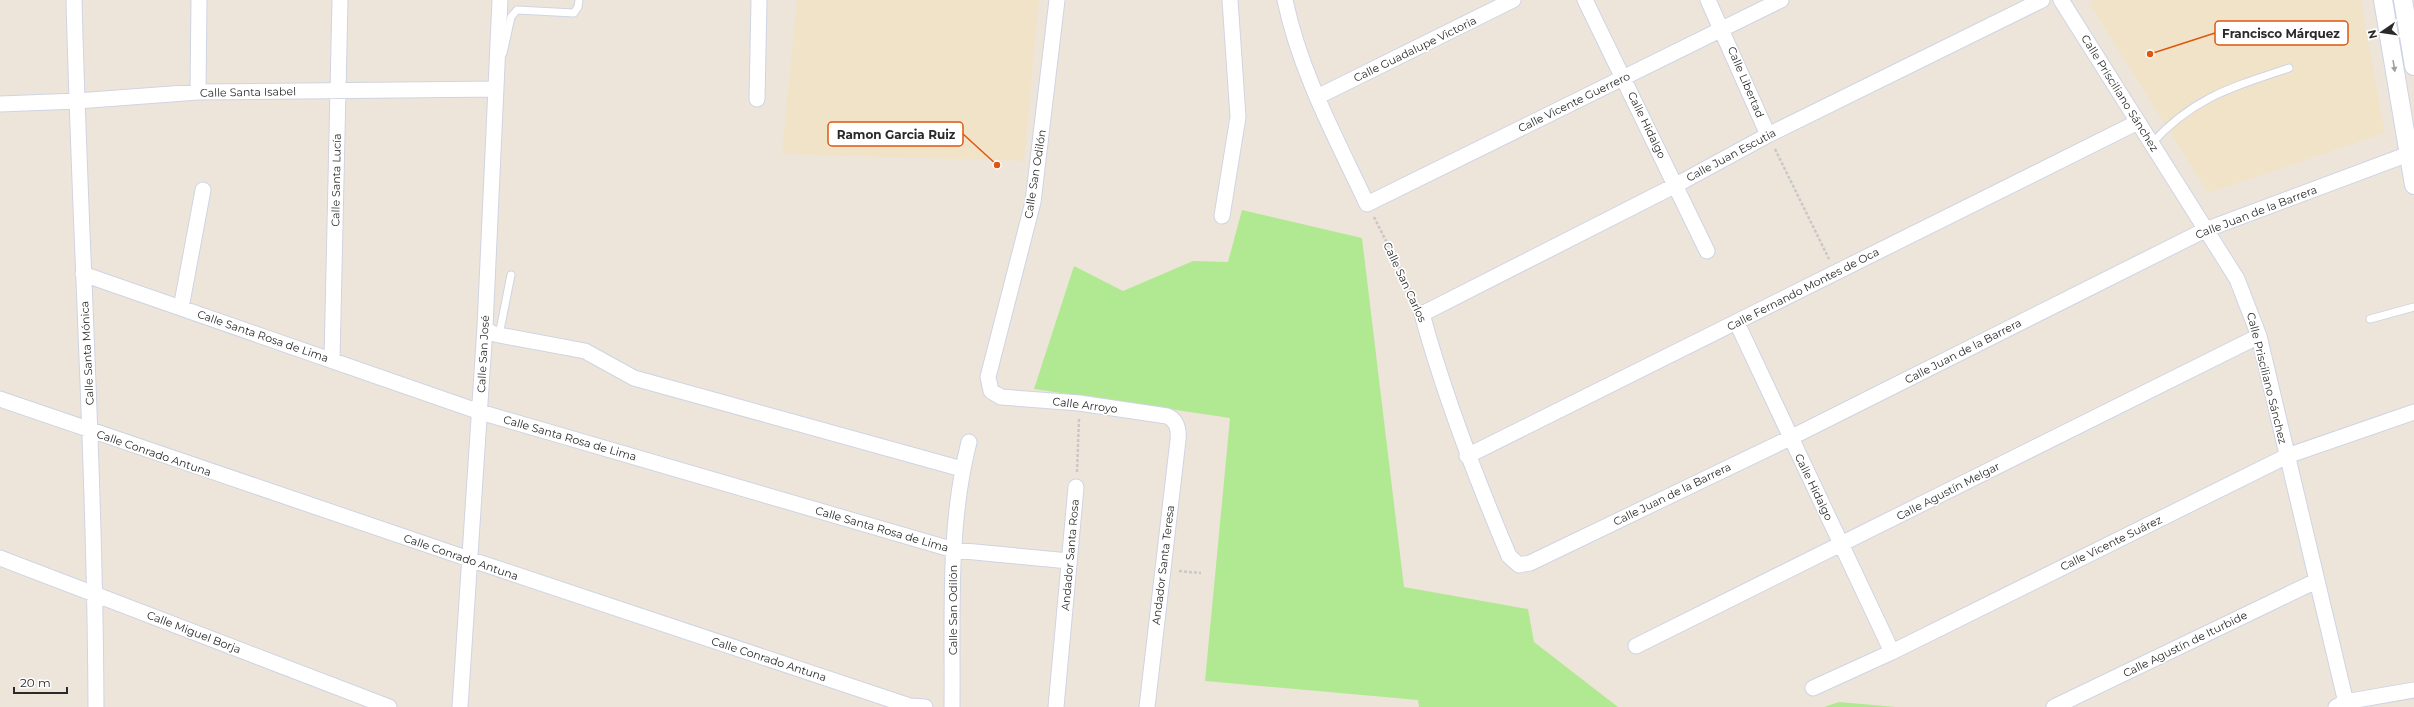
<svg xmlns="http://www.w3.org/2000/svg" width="2414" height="707" font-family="Montserrat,sans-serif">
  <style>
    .education { fill: #f0e3c8 }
    .green { fill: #b1e992 }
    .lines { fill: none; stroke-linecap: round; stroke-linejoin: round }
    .service-casing { stroke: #cfd4e4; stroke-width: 9 }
    .minor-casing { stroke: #cfd4e4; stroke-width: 17 }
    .tertiary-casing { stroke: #cfd4e4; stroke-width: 20 }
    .path { stroke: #c8c8c8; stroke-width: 2.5; stroke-dasharray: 3 2; stroke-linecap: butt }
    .service { stroke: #fff; stroke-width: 7 }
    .minor { stroke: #fff; stroke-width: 15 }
    .tertiary { stroke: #fff; stroke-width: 18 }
    .oneway { fill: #9f9f9f }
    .labels { text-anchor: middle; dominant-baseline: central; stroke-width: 3.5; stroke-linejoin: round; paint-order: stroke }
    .street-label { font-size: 11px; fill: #2a2a2a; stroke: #fff }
    .leader { fill: none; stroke: #de570e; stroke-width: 1.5 }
    .callout-dot { fill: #de570e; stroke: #fff; stroke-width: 1.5 }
    .callout { fill: #fff; stroke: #de570e; stroke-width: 1.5 }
    .callout-label { font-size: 12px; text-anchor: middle; font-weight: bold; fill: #2a2a2a }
  </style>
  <rect width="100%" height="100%" fill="#ede5da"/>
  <!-- education -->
  <path class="education" d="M797 0H1039L1024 161 782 154Z
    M2094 0H2361L2385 133 2208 193 2089 3Z"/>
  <!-- green -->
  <path class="green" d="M1242 210 1362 238 1404 587 1528 609 1534 642 1618 707H1419L1418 700 1205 681 1230 418 1034 389 1074 266 1123 291 1193 261 1228 262Z
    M1839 702 1896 707H1824Z"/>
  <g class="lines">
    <!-- service casing -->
    <g class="service-casing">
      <path id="service" d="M503 53 511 17 517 10 574 13 578 7 579 0
        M2151 144C2194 97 2232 87 2289 68
        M2370 319 2414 307
        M499 335 511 275"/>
    </g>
    <!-- minor casing -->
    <g class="minor-casing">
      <path id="minor" d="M74 0C80 236 95 471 96 707
        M1057 0 1033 202 988 377 991 391 1001 397 1079 403 1167 416C1177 420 1179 429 1178 440L1147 707
        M1285 0C1300 72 1336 138 1367 204L1781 0
        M1585 0 1707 251
        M1708 0 1768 135
        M2042 0 1768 135 1676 185 1422 314C1445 398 1475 476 1509 556L1519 565 1530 563 1790 438 2205 230 2414 152
        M2061 0 2237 279 2259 336 2347 707
        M198 92 199 0
        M1317 97 1513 0
        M757 99 759 0
        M0 104 77 101 198 92 496 89
        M1222 216 1238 117 1230 0
        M83 274 480 412 954 550 1069 561
        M181 308 203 190
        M1737 323 1892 652
        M485 327 491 333 499 335 585 351 634 378 962 469
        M332 360 340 0
        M0 399 469 559 910 706 925 707
        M1467 456 2138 122
        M0 558 389 707
        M1636 646 2259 336
        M1813 688 1892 652 2287 456 2414 412
        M460 707 485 327 500 0
        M952 707C953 619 947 528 969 442
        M1056 707 1076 487
        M2054 707 2316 581
        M2336 707 2345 702 2414 690"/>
    </g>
    <!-- tertiary casing -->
    <g class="tertiary-casing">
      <path id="tertiary" d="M2383 0 2414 185
        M2403 0 2414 66"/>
    </g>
    <!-- path -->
    <path class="path" d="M1775 149 1829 259
      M1374 217 1416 301
      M1077 472 1079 419
      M1179 571 1201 573"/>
    <!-- service -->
    <use href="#service" class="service"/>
    <!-- minor -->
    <use href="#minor" class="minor"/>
    <!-- tertiary -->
    <use href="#tertiary" class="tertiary"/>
  </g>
  <!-- one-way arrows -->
  <defs><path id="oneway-solid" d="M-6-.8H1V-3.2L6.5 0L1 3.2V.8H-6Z"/></defs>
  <use class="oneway" href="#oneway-solid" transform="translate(2394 66) rotate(81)"/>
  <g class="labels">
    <!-- street labels -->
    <g class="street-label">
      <text transform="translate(1415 49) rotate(-26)">Calle Guadalupe Victoria</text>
      <text transform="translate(1746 82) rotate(67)">Calle Libertad</text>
      <text transform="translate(248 92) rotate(-1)">Calle Santa Isabel</text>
      <text transform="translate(2120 93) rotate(58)">Calle Prisciliano Sánchez</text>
      <text transform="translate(1574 102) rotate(-26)">Calle Vicente Guerrero</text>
      <text transform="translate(1647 125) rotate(64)">Calle Hidalgo</text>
      <text transform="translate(1731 155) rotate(-28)">Calle Juan Escutia</text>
      <text transform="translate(1035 174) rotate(-81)">Calle San Odilón</text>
      <text transform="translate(336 180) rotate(-89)">Calle Santa Lucía</text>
      <text transform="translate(2256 212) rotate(-21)">Calle Juan de la Barrera</text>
      <text transform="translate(1405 282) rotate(65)">Calle San Carlos</text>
      <text transform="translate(1803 289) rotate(-27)">Calle Fernando Montes de Oca</text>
      <text transform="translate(263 336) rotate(19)">Calle Santa Rosa de Lima</text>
      <text transform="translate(1963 351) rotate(-27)">Calle Juan de la Barrera</text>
      <text transform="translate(87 353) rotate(-93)">Calle Santa Mónica</text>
      <text transform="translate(483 354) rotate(-87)">Calle San José</text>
      <text transform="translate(2267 378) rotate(76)">Calle Prisciliano Sánchez</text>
      <text transform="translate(1085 405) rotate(7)">Calle Arroyo</text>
      <text transform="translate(570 438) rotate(16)">Calle Santa Rosa de Lima</text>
      <text transform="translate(154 453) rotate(19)">Calle Conrado Antuna</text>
      <text transform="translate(1814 487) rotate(64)">Calle Hidalgo</text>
      <text transform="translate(1948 491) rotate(-27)">Calle Agustín Melgar</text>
      <text transform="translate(1672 494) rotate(-26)">Calle Juan de la Barrera</text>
      <text transform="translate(882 529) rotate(16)">Calle Santa Rosa de Lima</text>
      <text transform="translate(2111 543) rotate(-26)">Calle Vicente Suárez</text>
      <text transform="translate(1070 555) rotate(-85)">Andador Santa Rosa</text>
      <text transform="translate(461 557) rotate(19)">Calle Conrado Antuna</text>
      <text transform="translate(1163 565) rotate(-83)">Andador Santa Teresa</text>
      <text transform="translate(953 610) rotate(-90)">Calle San Odilón</text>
      <text transform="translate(194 632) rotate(21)">Calle Miguel Borja</text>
      <text transform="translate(2185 644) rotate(-26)">Calle Agustín de Iturbide</text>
      <text transform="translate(769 659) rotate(18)">Calle Conrado Antuna</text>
    </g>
  </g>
  <!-- callouts -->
  <path class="leader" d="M2150 54L2215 33M997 165L963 134"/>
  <g class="callout-dot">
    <circle cx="2150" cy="54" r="4"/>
    <circle cx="997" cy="165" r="4"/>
  </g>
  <g class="callout">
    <rect x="2215" y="21" width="133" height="24" rx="4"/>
    <rect x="828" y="122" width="135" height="24" rx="4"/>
  </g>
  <g class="callout-label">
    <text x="2281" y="38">Francisco Márquez</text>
    <text x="896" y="139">Ramon Garcia Ruiz</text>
  </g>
  <!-- north arrow -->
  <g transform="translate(2382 32) rotate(257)" stroke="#ffffff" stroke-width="3" paint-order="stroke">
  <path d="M0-3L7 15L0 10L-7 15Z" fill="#2a2a2a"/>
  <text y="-6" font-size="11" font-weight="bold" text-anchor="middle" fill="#2a2a2a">N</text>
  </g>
  <!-- scale -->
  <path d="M14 687v6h53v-6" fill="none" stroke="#2a2a2a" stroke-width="2"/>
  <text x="20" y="687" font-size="12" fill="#2a2a2a" stroke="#ffffff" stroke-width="3" paint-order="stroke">20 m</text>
</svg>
